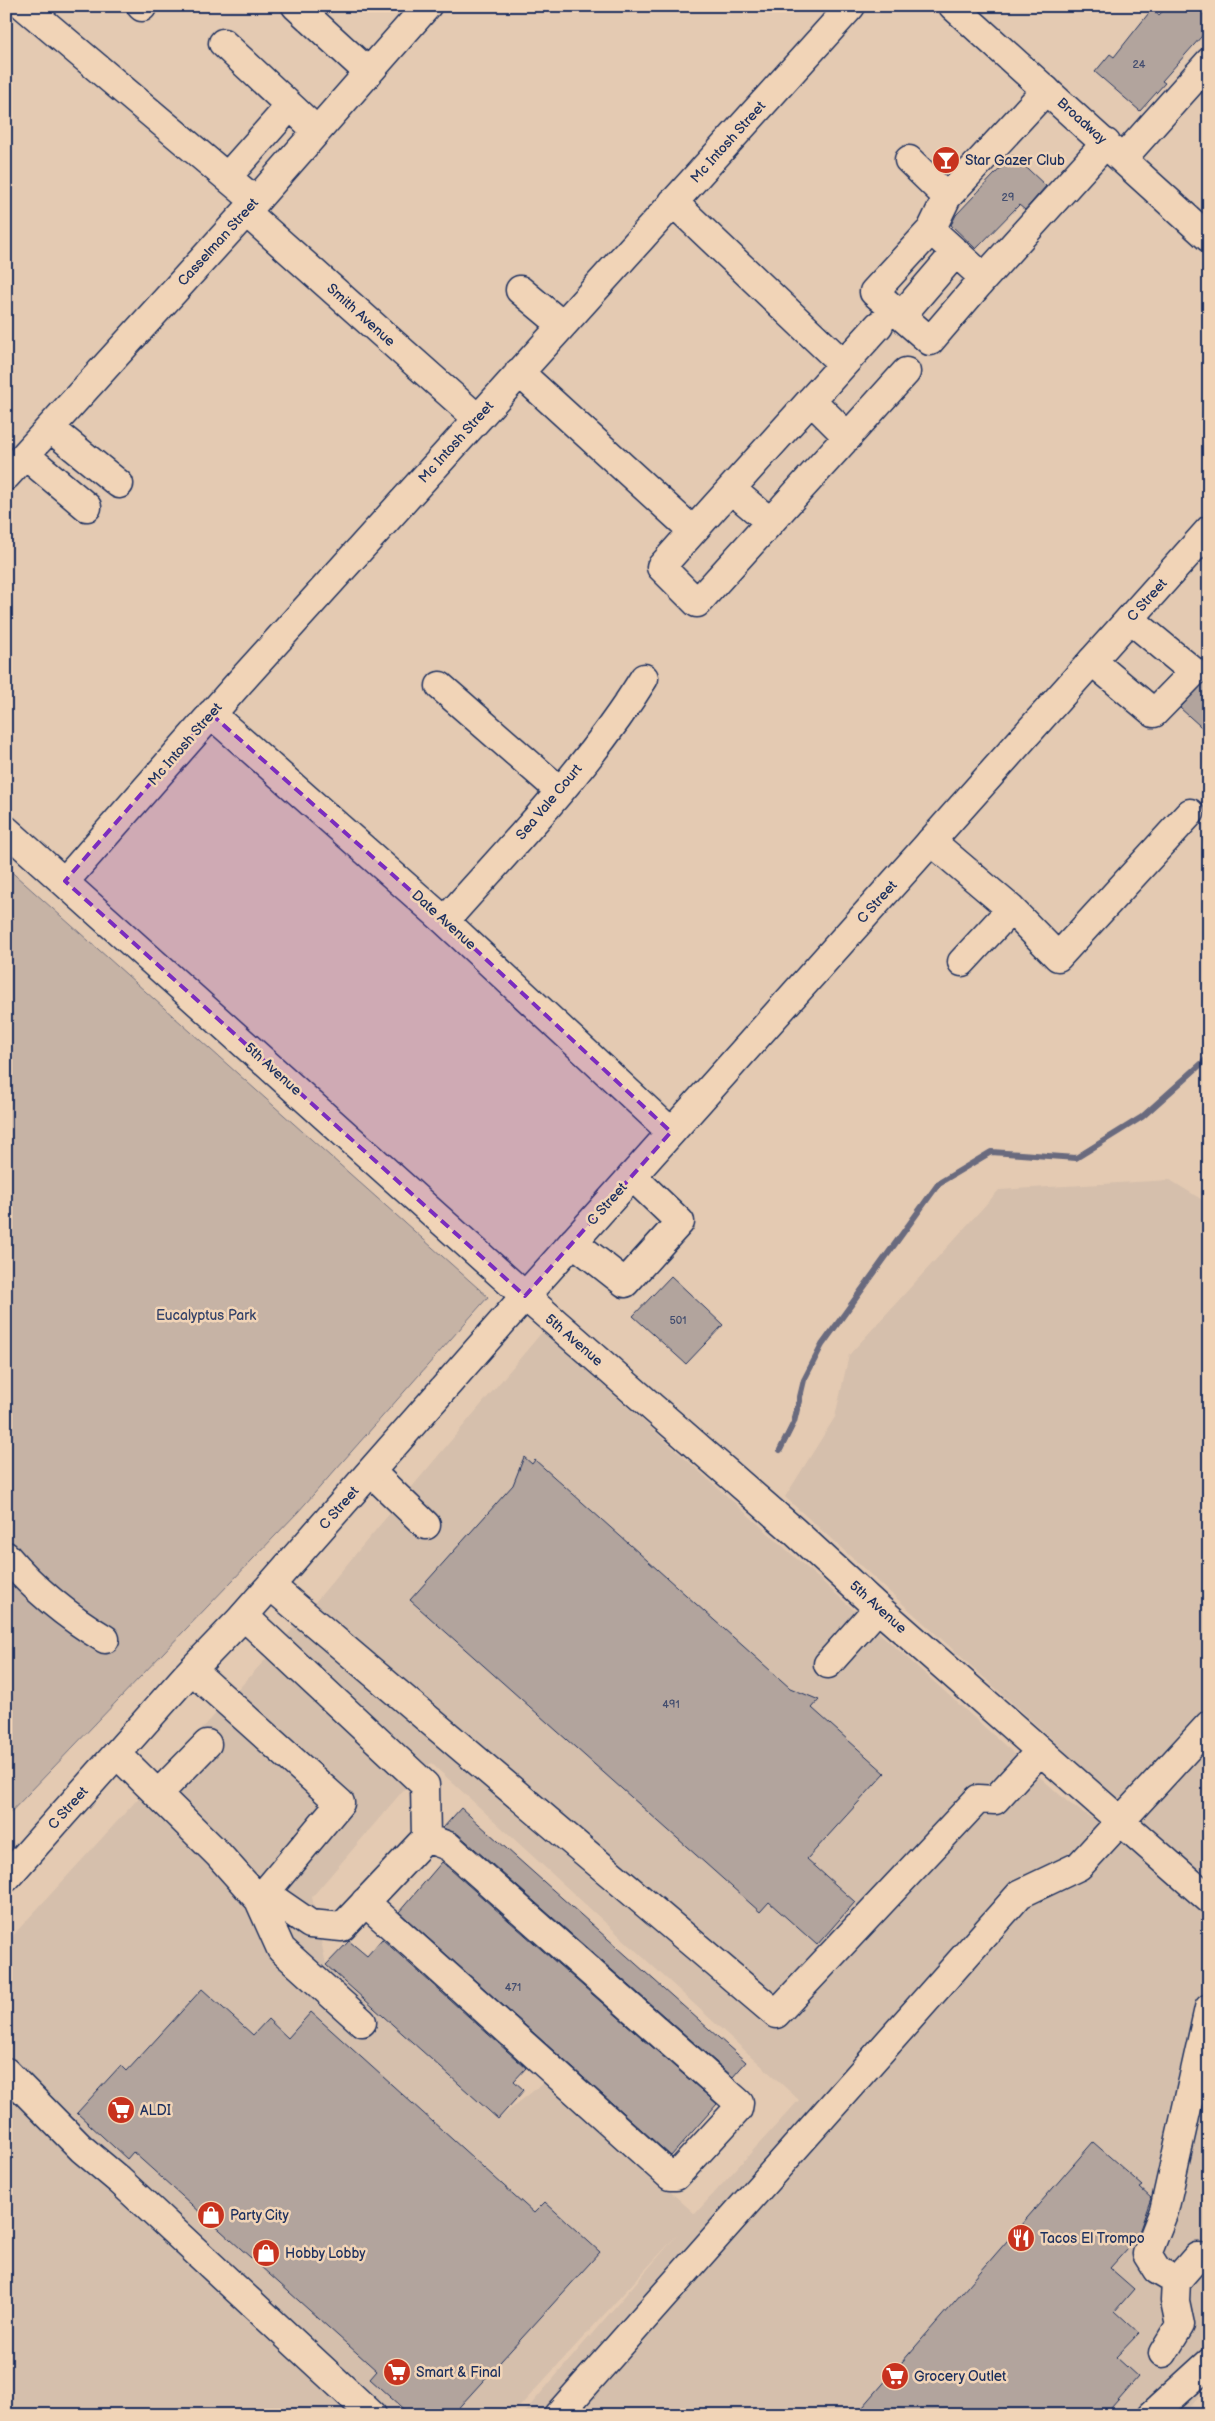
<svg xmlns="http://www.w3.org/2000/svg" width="1215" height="2421" font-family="'Balsamiq Sans',sans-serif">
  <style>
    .built { fill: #d5bfac; fill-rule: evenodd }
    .green { fill: #c6b3a5; stroke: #707182 }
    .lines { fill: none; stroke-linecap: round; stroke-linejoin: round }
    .stream { stroke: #696a7e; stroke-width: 6 }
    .building { fill: #b2a49d; stroke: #1b2f5e }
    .minor-casing { stroke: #1b2f5e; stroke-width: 31 }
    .major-casing { stroke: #1b2f5e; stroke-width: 31 }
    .minor { stroke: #f1d4b7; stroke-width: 28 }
    .major { stroke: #f1d4b7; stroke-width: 28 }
    .marked { fill: #7b2cbf; fill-opacity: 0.2; stroke: #7b2cbf; stroke-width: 4; stroke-dasharray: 10 6; stroke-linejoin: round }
    .labels { text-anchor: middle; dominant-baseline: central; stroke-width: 5; stroke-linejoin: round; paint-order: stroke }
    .number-label { font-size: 11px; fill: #414c6e }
    .street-label { font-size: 14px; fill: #1b2f5e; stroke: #f1d4b7 }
    .poi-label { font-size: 14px; fill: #1b2f5e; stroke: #f1d4b7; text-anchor: start }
    .park-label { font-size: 14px; fill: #354369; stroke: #f1d4b7 }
  </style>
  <rect width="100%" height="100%" fill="#e4cab2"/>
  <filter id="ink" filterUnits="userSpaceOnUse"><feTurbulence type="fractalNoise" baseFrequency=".02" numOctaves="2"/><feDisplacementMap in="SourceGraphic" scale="10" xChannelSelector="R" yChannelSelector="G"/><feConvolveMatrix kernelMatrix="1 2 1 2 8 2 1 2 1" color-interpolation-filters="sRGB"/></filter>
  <g filter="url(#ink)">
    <!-- built -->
    <path class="built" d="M1170 1180 1209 1204V1882L785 1497 835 1417 849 1355 999 1190Z
      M543 1331 1069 1803 1142 1852 1209 1914V2386L1191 2406 1179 2415H522L678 2234 512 2415 6 2414V1943L285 1638ZM431 1763 799 2100 695 2214 547 2080 498 2119 326 1965 312 1897 406 1787Z"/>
    <!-- green -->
    <path class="green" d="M6 867 488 1297 298 1512 6 1817Z"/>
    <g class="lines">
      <!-- stream -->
      <path class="stream" d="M780 1450 794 1422 804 1380 822 1345 939 1183 991 1152 1076 1158 1142 1117 1209 1057"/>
    </g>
    <!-- building -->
    <path class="building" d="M1168 6H1209V28L1162 81 1165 83 1140 111 1095 72 1110 54 1114 57 1152 9 1159 15Z
      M1013 155 1046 186 1025 210 1019 205 976 249 951 225 956 215Z
      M1209 676V734L1180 708Z
      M671 1276 723 1325 686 1364 633 1316Z
      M524 1457 532 1464 535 1460 790 1688 819 1700 812 1708 885 1773 807 1859 855 1902 817 1945 769 1902 760 1912 410 1600 513 1485Z
      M461 1808 746 2062 733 2077 458 1834 443 1828Z
      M442 1862 717 2104 671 2156 399 1912Z
      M382 1939 526 2068 514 2081 524 2090 498 2119 326 1965 349 1941 367 1956Z
      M202 1989 253 2035 268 2019 288 2038 311 2012 534 2213 545 2202 600 2252 452 2415H410L370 2379 377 2371 133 2152 127 2159 77 2113 121 2065 127 2071Z
      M1093 2142 1143 2186 1140 2188 1151 2198 1137 2238 1110 2268 1134 2289 1115 2311 1139 2333 1116 2357 1138 2377 1105 2415H856Z"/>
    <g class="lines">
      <!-- minor casing -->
      <g class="minor-casing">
        <path id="minor" d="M24 6 255 201
          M141 6 142 7
          M296 6 368 72
          M223 43 317 131
          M1123 158 1209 62
          M909 160 947 197 931 230 984 278 1106 143
          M227 177 290 106
          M947 197 1046 90
          M673 202 843 364
          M246 212 477 418
          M931 230 874 292 930 341 984 278
          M520 290 562 325
          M901 316 956 252
          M519 372 693 531 661 567 697 603 906 372
          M811 400 848 437
          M50 428 119 484
          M25 455 87 507
          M6 476 246 212 427 6
          M731 489 770 522
          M693 531 879 325
          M1092 661 1154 713 1194 672 1130 619
          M440 686 560 791
          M211 714 445 921 671 1132
          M6 830 525 1296 794 1531 878 1608 1209 1899
          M931 841 1011 909 1058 957 1190 813
          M65 881 239 683 851 6
          M445 921C514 843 589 767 644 678
          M962 962 1011 909
          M573 1242 625 1283 680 1222 632 1176
          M371 1472 426 1525
          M6 1556C34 1589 68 1617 105 1639
          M271 1586 776 2014 978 1799 995 1800 1040 1751
          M244 1616 425 1785 426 1838 342 1927 310 1924 265 1893
          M828 1664 878 1608
          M192 1670 340 1803 259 1900
          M117 1754 218 1854 259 1900 281 1949 362 2022
          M158 1794 207 1744
          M365 1902 670 2176H676L738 2109 739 2103 448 1846 426 1838
          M6 2072 82 2149 119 2180 372 2415
          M1176 2281 1157 2270 1147 2254 1164 2211 1209 2008
          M1163 2353 1180 2325 1175 2301 1176 2281 1197 2257 1209 2258
          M558 2415 1020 1894 1079 1866 1209 1725
          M1152 2415 1209 2363"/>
      </g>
      <!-- major casing -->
      <g class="major-casing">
        <path id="major" d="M953 6 1209 238
          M6 1878 186 1676 240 1620 525 1296 1209 530"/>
      </g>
      <!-- minor -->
      <use href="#minor" class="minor"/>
      <!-- major -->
      <use href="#major" class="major"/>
    </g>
  </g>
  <!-- marked area -->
  <path class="marked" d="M211 714 445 921 671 1132 525 1296 65 881Z"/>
  <!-- icons -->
  <defs>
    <g id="bar-disc" transform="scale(1.4375)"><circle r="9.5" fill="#c8321e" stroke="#f1d4b7"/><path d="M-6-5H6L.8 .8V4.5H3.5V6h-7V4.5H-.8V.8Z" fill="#fff"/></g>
    <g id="supermarket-disc" transform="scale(1.4375)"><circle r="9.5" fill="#c8321e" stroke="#f1d4b7"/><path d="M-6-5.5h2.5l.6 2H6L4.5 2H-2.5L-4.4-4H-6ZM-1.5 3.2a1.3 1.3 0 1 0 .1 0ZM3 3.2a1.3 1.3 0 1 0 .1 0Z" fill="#fff"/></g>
    <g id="shop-disc" transform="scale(1.4375)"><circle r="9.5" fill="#c8321e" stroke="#f1d4b7"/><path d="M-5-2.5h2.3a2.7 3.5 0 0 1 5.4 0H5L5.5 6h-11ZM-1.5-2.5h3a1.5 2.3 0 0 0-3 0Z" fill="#fff"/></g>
    <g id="restaurant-disc" transform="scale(1.4375)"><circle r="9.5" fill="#c8321e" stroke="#f1d4b7"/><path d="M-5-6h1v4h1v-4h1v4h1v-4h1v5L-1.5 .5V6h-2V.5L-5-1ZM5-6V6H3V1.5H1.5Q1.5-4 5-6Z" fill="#fff"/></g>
  </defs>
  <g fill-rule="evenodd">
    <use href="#bar-disc" x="946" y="160"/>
    <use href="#supermarket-disc" x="121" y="2110"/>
    <use href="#shop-disc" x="211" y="2215"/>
    <use href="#restaurant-disc" x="1021" y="2238"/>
    <use href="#shop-disc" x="266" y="2253"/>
    <use href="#supermarket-disc" x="397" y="2372"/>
    <use href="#supermarket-disc" x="895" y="2376"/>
  </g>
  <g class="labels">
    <!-- number labels -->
    <g class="number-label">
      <text x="1139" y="64">24</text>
      <text x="1008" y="197">29</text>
      <text x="678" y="1320">501</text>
      <text x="671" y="1704">491</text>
      <text x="513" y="1987">471</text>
    </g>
    <!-- street labels -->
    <g class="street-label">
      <text transform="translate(1082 121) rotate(42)">Broadway</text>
      <text transform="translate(728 142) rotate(-48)">Mc Intosh Street</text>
      <text transform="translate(218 242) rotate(-48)">Casselman Street</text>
      <text transform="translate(361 315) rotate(42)">Smith Avenue</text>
      <text transform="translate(456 442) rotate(-48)">Mc Intosh Street</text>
      <text transform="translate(1147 600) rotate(-48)">C Street</text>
      <text transform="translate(185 744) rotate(-49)">Mc Intosh Street</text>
      <text transform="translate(549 802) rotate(-50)">Sea Vale Court</text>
      <text transform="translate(877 902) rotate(-48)">C Street</text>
      <text transform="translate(444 920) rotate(42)">Date Avenue</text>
      <text transform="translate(273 1069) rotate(42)">5th Avenue</text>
      <text transform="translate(607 1204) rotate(-48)">C Street</text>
      <text transform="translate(574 1340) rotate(41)">5th Avenue</text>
      <text transform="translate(339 1508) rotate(-49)">C Street</text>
      <text transform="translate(878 1607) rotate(42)">5th Avenue</text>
      <text transform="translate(68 1808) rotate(-48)">C Street</text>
    </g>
    <!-- poi labels -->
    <g class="poi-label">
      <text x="965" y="160">Star Gazer Club</text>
      <text x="140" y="2110">ALDI</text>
      <text x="230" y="2215">Party City</text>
      <text x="1040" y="2238">Tacos El Trompo</text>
      <text x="285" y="2253">Hobby Lobby</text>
      <text x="416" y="2372">Smart &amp; Final</text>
      <text x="914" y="2376">Grocery Outlet</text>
    </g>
    <!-- park labels -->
    <g class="park-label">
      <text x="206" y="1315">Eucalyptus Park</text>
    </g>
  </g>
  <!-- margin -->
  <rect width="1215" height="2421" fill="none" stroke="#f1d4b7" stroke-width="25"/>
  <rect x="12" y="12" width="1190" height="2396" fill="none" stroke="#1b2f5e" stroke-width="2" filter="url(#ink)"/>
</svg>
